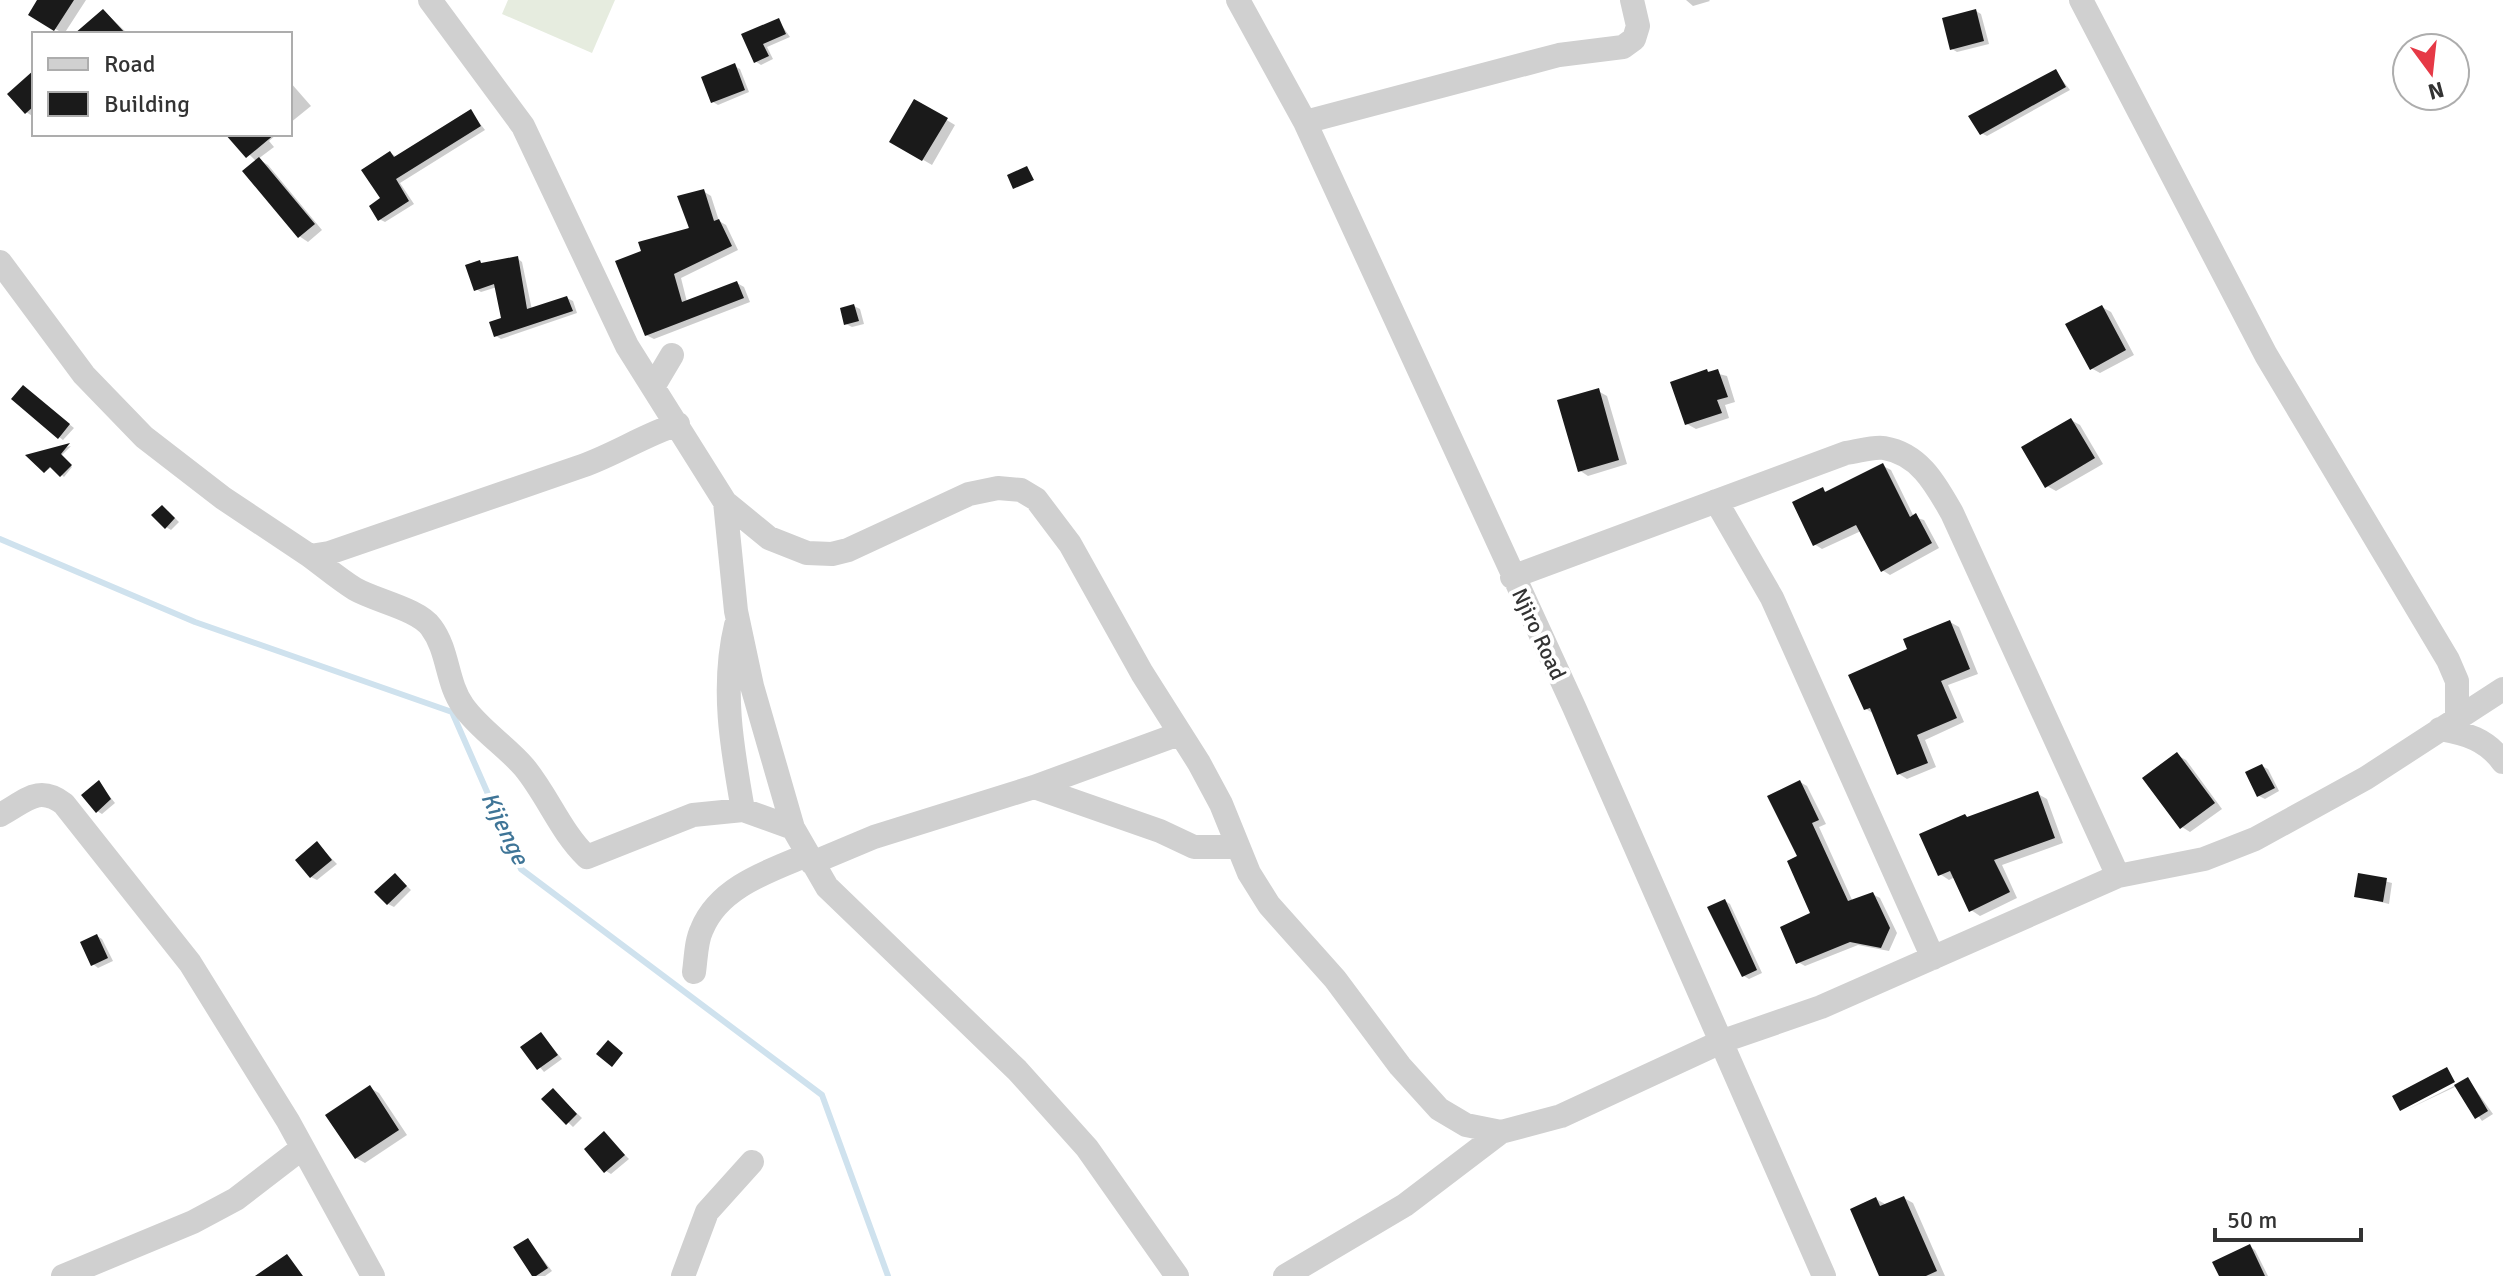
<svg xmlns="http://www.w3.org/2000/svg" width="2503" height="1276" font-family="Signika,sans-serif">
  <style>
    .green { fill: #e6ecdf }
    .shadow { fill: #0003 }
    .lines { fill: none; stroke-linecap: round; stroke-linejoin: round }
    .stream { stroke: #cfe2ee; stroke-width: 6 }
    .building { fill: #1a1a1a }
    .minor { stroke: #d0d0d0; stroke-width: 24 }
    .labels { text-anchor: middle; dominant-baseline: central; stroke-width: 8; stroke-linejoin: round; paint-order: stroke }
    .street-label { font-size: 22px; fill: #333; stroke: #fff }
    .water-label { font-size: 24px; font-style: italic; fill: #3f7597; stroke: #fff }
  </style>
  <rect width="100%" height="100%" fill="#fff"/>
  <!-- green -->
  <path class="green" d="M508 0H615L592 53 502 14Z"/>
  <!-- shadow -->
  <path class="shadow" d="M40 0H86L64 34 30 14Z
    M1686 0H1709L1710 1 1693 6Z
    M104 11 128 34H78Z
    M1976 11 1981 14 1989 44 1957 52 1952 49Z
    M778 20 790 37 767 47 773 59 761 65 755 61 744 35Z
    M734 66 740 69 749 92 718 105 713 102Z
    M2056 72 2070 90 1987 136 1981 133Z
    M34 73V117L26 112Z
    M290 82 311 106 290 123Z
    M915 101 955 125 932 165 891 141Z
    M471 112 485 130 400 183 414 204 385 222 379 219 390 153 397 157Z
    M228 134H277L269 141 274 147 258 159 268 165 322 230 308 242 299 236 257 162Z
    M703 191 711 196 719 221 726 225 738 250 681 278 687 302 737 283 744 287 750 302 654 339 646 335Z
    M517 258 522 262 532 310 567 298 573 301 577 313 501 339 496 336 503 319 497 287 481 292 476 289 480 262 484 265Z
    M854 306 860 309 864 324 852 327 846 324Z
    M2102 307 2111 312 2134 355 2100 373 2091 368Z
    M1707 371 1727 376 1735 402 1725 405 1729 418 1696 429 1687 424Z
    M28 391 74 428 63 440 59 437Z
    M1598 391 1607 396 1627 464 1588 476 1579 470Z
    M2071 420 2080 425 2103 464 2056 491 2047 486Z
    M71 446 61 456 72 467 64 477 53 466 46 471 29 456Z
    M1883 466 1891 470 1914 517 1924 520 1939 548 1890 575 1882 570 1861 531 1822 549 1814 544 1823 490 1828 493Z
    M168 511 179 522 171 530 166 527Z
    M1950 622 1959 627 1978 674 1948 685 1964 722 1925 740 1936 767 1907 779 1899 774 1874 714 1866 709 1910 650Z
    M2177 755 2186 760 2222 809 2190 832 2182 827Z
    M2262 766 2268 769 2279 791 2265 799 2259 796Z
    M1800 782 1807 786 1826 824 1819 827 1853 902 1872 894 1880 898 1897 933 1889 951 1858 945 1805 966 1798 962 1813 914 1800 857Z
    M99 783 115 803 102 814 97 811Z
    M2038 794 2047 799 2063 843 2002 865 2017 898 1980 916 1971 910 1955 877 1949 880 1940 874 1965 816 1970 818Z
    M317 844 337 864 317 880 311 877Z
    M395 875 411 890 394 907 388 904Z
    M2360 875 2392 883 2389 904 2356 896Z
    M1725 901 1730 904 1762 973 1749 979 1744 976Z
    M97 936 102 939 113 961 98 968 93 964Z
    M541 1034 562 1059 544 1072 523 1047Z
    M2468 1079 2493 1114 2482 1121 2457 1086 2404 1111Z
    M370 1088 379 1093 407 1135 365 1163 356 1158Z
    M553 1091 582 1118 573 1127 544 1099Z
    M604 1134 629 1159 611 1174 606 1171Z
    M1904 1198 1913 1203 1945 1276H1882L1876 1199 1885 1204Z
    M528 1240 552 1271 545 1276H535Z
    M2249 1246 2255 1250 2268 1276H2221Z"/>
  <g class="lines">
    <!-- stream -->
    <path class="stream" d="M0 539 195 622 452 712 521 869 822 1095 888 1276"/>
  </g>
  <!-- building -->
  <path class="building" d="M37 0H74L54 31 28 15Z
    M103 9 126 34H74Z
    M1976 9 1984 41 1950 50 1942 18Z
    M779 18 786 34 763 44 769 56 754 63 741 34Z
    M735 63 745 90 711 103 701 77Z
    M2056 69 2066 87 1980 135 1968 116Z
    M34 70V106L25 114 7 94Z
    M914 99 948 118 922 161 889 142Z
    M471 109 481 126 396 179 409 201 378 221 369 206 380 198 361 170 390 151 394 157Z
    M225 134H275L246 158Z
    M259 157 315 224 298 238 242 171Z
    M1027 166 1034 180 1013 189 1007 175Z
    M704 189 714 221 719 219 732 246 674 274 682 302 737 281 744 298 645 336 615 261 641 251 638 242 689 228 677 196Z
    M518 256 527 309 567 296 573 311 494 337 489 322 501 318 494 284 474 291 465 265 480 260 481 263Z
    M854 304 859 321 844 325 840 308Z
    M2102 305 2126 350 2090 370 2065 324Z
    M1707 369 1708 372 1718 369 1728 397 1717 400 1722 413 1685 425 1670 382Z
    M23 385 70 424 58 439 11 399Z
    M1599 388 1619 460 1578 472 1557 400Z
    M2071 418 2095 458 2045 488 2021 447Z
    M70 443 61 454 72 465 60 477 50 467 44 473 25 455Z
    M1883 463 1910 517 1916 513 1932 543 1881 572 1856 525 1813 546 1792 502 1823 487 1825 492Z
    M162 505 175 518 165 529 151 515Z
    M1950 620 1970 669 1941 681 1957 718 1917 735 1928 763 1897 775 1870 708 1864 710 1848 675 1907 649 1903 639Z
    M2177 752 2215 803 2180 829 2142 778Z
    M2262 764 2275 788 2257 797 2245 772Z
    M99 780 111 799 96 813 81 795Z
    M1800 780 1819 820 1812 823 1848 901 1873 892 1890 928 1881 948 1850 942 1796 964 1780 927 1810 913 1787 861 1797 856 1767 796Z
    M2038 791 2055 838 1994 860 2010 892 1969 912 1950 871 1938 876 1919 834 1965 814 1967 817Z
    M317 841 332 860 310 878 295 860Z
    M395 873 407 886 387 905 374 892Z
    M2358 873 2387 878 2383 902 2354 897Z
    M1725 899 1757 970 1742 977 1707 907Z
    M97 934 108 958 91 966 80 942Z
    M541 1032 558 1055 537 1070 520 1047Z
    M608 1040 623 1053 612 1067 596 1054Z
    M2447 1067 2455 1082 2400 1111 2392 1096Z
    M2468 1077 2488 1111 2475 1119 2454 1085Z
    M370 1085 399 1130 355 1159 325 1115Z
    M553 1088 577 1114 566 1125 541 1099Z
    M604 1131 625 1155 604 1173 584 1149Z
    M1904 1196 1937 1271 1926 1276H1879L1850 1209 1876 1197 1880 1206Z
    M528 1238 548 1268 536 1276H532L513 1247Z
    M2250 1244 2265 1276H2219L2212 1262Z
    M287 1254 303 1276H255Z"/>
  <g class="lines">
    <!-- minor -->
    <path class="minor" d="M430 0 523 126 627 346 725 502 769 538 807 553 832 554 848 550 969 494 998 488 1021 490 1036 499 1070 544 1142 673 1199 763 1221 804 1249 873 1269 905 1335 979 1400 1066 1439 1109 1466 1125 1501 1132 1561 1116 1723 1041 1821 1007 2118 876 2204 859 2255 839 2366 778 2503 689
      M1238 0 1305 122 1574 707 1824 1276
      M2081 0 2266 355 2448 660 2457 681V719
      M1305 122 1559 55 1623 47 1634 39 1638 26 1632 0
      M0 262 84 375 144 437 223 498 310 556 329 553 582 466C616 454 644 435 678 424
      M653 387 672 355
      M1716 501 1772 598 1933 958
      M725 502 736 611 752 686 793 828 827 887 1017 1070 1087 1148 1177 1276
      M310 556C325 567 339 579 355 589 376 601 418 609 431 627 449 651 446 682 463 706 479 729 506 746 524 767 548 796 560 831 587 857L693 815 743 810 793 828
      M1512 577 1846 453C1857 452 1873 446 1884 448 1920 454 1936 485 1952 513L2118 876
      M736 625C721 687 732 748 743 810
      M2440 729C2467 734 2486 739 2503 762
      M1034 787 1160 831 1194 847H1237
      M0 815C25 802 38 784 64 804L190 963 288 1121 373 1276
      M812 863 874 837 1034 787 1179 734
      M694 972C696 958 696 941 702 929 719 887 769 871 807 855
      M63 1276 193 1222 236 1199 301 1149
      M683 1276 707 1212 752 1162
      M1285 1276 1405 1205 1501 1132"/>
  </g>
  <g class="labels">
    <!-- street labels -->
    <g class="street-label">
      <text transform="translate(1539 634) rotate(65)">Njiro Road</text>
    </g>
    <!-- water labels -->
    <g class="water-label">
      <text transform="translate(505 828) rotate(64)">Kijenge</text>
    </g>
  </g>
  <!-- legend -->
  <rect x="32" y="32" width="260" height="104" fill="#ffffff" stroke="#adadad" stroke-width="2"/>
  <rect x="48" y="58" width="40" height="12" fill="#d0d0d0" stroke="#adadad" stroke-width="2"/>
  <text x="104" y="72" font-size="24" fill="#333333">Road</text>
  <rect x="48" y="92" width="40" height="24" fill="#1a1a1a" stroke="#adadad" stroke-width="2"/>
  <text x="104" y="112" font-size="24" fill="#333333">Building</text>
  <!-- north arrow -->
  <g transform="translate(2431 72) rotate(165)"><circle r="38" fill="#ffffff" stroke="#adadad" stroke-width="2"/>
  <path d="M0-6L14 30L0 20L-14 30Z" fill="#e63946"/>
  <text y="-12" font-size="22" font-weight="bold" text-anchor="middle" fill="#333333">N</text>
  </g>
  <!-- scale -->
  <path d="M2215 1228v12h146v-12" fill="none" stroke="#333333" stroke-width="4"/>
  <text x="2227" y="1228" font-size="24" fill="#333333" stroke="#ffffff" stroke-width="6" paint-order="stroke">50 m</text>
</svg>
